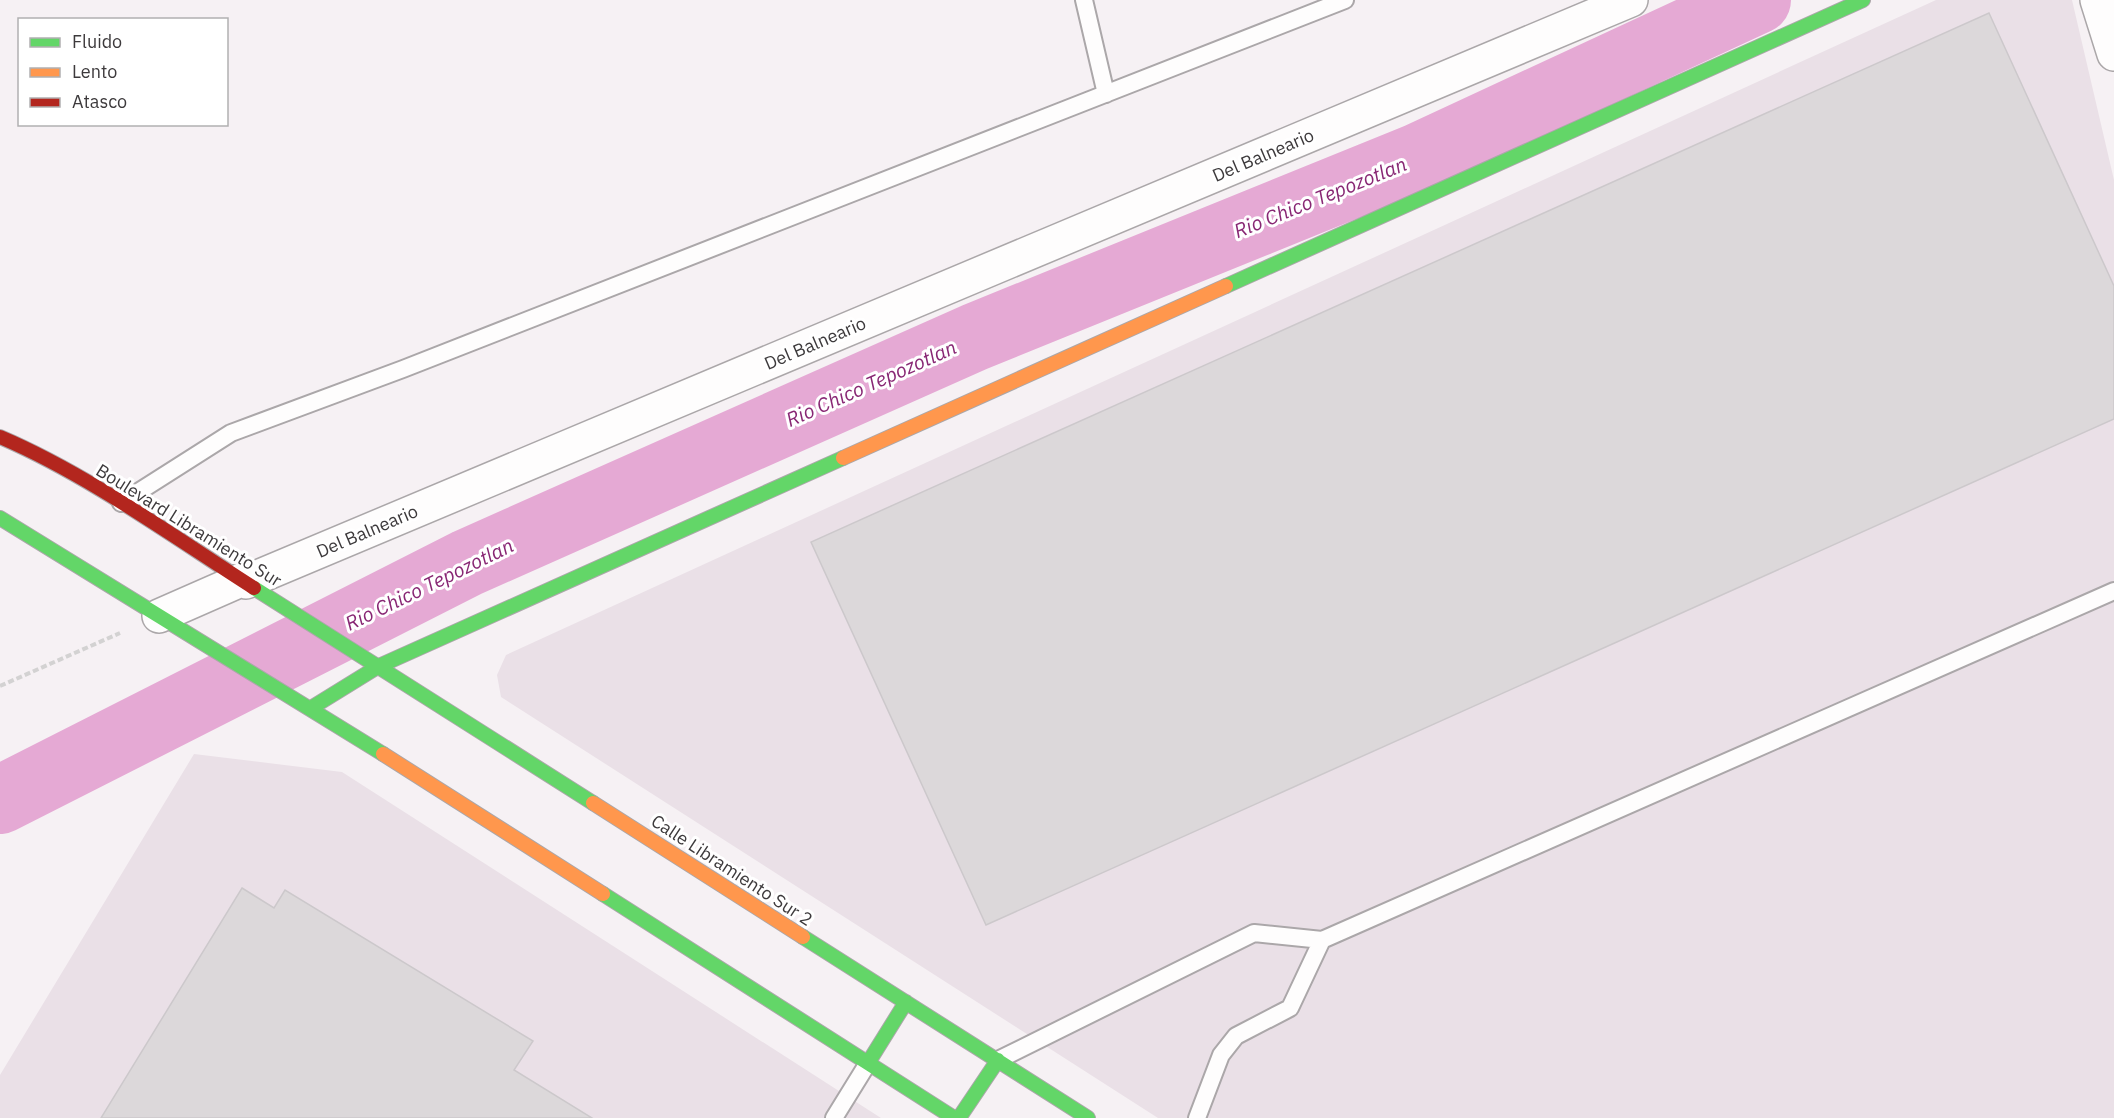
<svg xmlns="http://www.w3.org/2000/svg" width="2114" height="1118" font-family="'IBM Plex Sans',sans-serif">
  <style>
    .built { fill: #eae0e7 }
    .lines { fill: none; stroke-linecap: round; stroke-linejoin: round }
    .river { stroke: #e5a9d4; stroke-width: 68 }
    .building { fill: #dcd8da; stroke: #ccc8cb; stroke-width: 1.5 }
    .lane-casing { stroke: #aba7a9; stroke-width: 20 }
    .street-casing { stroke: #aba7a9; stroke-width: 36 }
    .fast-casing { stroke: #aba7a9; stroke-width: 16 }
    .slow-casing { stroke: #aba7a9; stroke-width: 16 }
    .jam-casing { stroke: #aba7a9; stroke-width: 16 }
    .path { stroke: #d3d2d2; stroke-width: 4; stroke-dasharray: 6 3; stroke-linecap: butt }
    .lane { stroke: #fefdfd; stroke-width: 16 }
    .street { stroke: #fefdfd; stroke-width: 33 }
    .fast { stroke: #63d668; stroke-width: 14 }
    .slow { stroke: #ff974d; stroke-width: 14 }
    .jam { stroke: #b3261e; stroke-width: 14 }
    .labels { text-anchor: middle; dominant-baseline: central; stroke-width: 6; stroke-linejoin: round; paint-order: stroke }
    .street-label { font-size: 18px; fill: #3d3a3c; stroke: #fff }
    .water-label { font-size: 20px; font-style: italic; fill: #882774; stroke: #fff }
  </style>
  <rect width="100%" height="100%" fill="#f6f1f4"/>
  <!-- built -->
  <path class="built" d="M1936 0H2072L2114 180V1118H1158L501 697 497 675 506 655Z
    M194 754 342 772 881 1118H0V1075Z"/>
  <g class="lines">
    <!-- river -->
    <path class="river" d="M0 800 467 563 975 337 1416 158 1757 0"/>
  </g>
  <!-- building -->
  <path class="building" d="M1989 13 2114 286V419L986 925 811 542Z
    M242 888 274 908 285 890 533 1041 514 1070 592 1118H101Z"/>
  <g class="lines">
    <!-- lane casing -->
    <g class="lane-casing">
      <path id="lane" d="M1084 0 1106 94
        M121 503 231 433 403 369 1345 0
        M998 1060 1254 933 1322 940 2114 591
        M834 1118 868 1063
        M1197 1118 1221 1055 1236 1036 1290 1008 1322 940"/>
    </g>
    <!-- street casing -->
    <g class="street-casing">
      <path id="street" d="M2097 0 2114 54
        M159 616 241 580 246 582 1631 0"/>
    </g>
    <!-- fast casing -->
    <g class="fast-casing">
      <path id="fast" d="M1226 286 1863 0
        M0 518 383 754
        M254 588 593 803
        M311 708 379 666 843 458
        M603 894 954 1118
        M803 937 1088 1118
        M868 1063 906 1002
        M959 1118 998 1060"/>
    </g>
    <!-- slow casing -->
    <g class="slow-casing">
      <path id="slow" d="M843 458 1226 286
        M383 754 603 894
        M593 803 803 937"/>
    </g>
    <!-- jam casing -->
    <g class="jam-casing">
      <path id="jam" d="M0 437C87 474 174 537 254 588"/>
    </g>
    <!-- path -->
    <path class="path" d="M0 686 120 633"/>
    <!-- lane -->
    <use href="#lane" class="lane"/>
    <!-- street -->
    <use href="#street" class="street"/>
    <!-- fast -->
    <use href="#fast" class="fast"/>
    <!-- slow -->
    <use href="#slow" class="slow"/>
    <!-- jam -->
    <use href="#jam" class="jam"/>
  </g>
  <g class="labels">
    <!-- street labels -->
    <g class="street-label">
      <text transform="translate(1263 155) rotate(-23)">Del Balneario</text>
      <text transform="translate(815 343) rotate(-23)">Del Balneario</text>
      <text transform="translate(189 525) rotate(32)">Boulevard Libramiento Sur</text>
      <text transform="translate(367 531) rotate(-23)">Del Balneario</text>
      <text transform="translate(732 870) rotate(33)">Calle Libramiento Sur 2</text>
    </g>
    <!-- water labels -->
    <g class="water-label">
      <text transform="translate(1320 197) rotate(-22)">Rio Chico Tepozotlan</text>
      <text transform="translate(871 383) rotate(-24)">Rio Chico Tepozotlan</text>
      <text transform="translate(429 584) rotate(-26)">Rio Chico Tepozotlan</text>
    </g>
  </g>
  <!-- legend -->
  <rect x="18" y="18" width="210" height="108" fill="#ffffff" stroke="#b1b0b1" stroke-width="1.5"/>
  <rect x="30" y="38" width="30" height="9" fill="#63d668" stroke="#b1b0b1" stroke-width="1.5"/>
  <text x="72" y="48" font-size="18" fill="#3d3a3c">Fluido</text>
  <rect x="30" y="68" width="30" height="9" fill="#ff974d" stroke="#b1b0b1" stroke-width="1.5"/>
  <text x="72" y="78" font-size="18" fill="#3d3a3c">Lento</text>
  <rect x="30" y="98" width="30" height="9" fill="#b3261e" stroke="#b1b0b1" stroke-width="1.5"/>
  <text x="72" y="108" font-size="18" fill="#3d3a3c">Atasco</text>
</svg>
